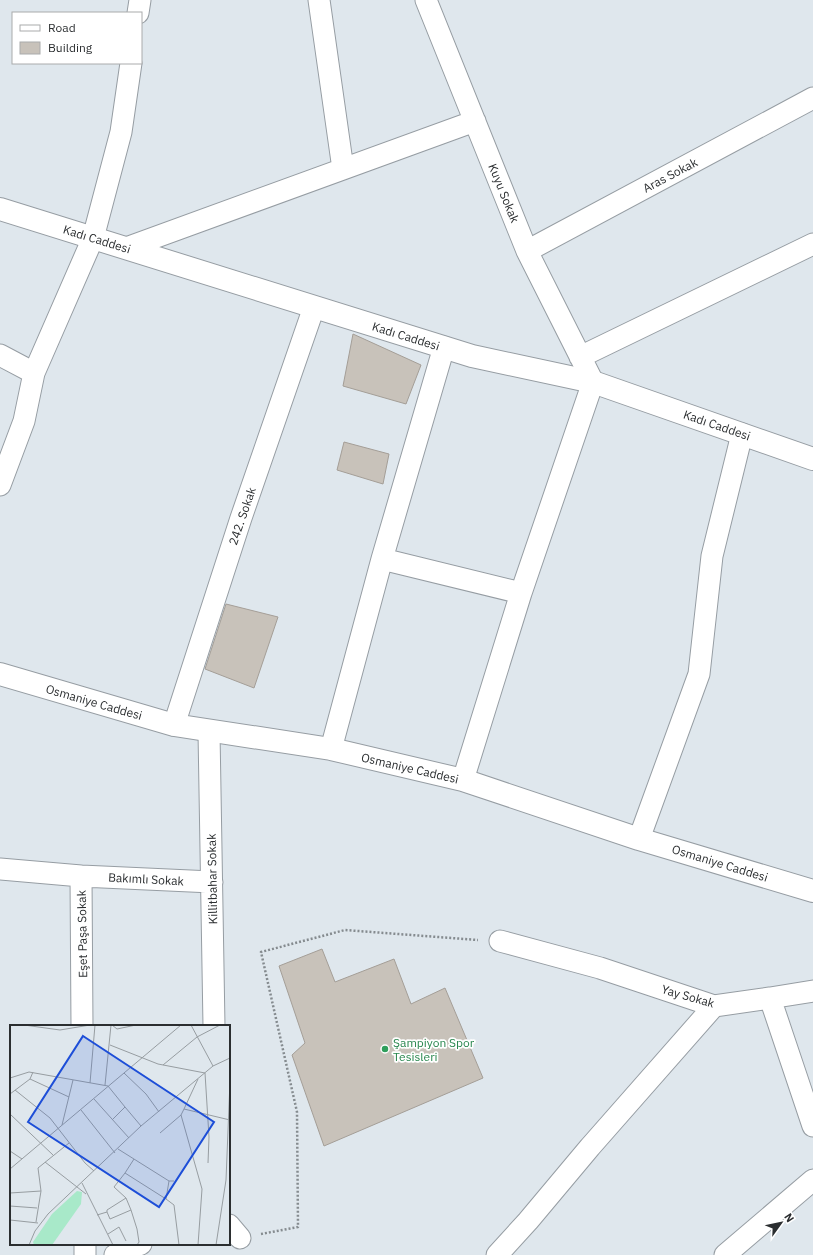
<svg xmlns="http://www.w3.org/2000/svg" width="813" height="1255" font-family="'IBM Plex Sans',sans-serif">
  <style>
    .building { fill: #c8c2ba; stroke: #a49e97 }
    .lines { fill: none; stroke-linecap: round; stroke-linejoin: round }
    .minor-casing { stroke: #969da3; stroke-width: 23 }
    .tertiary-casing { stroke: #969da3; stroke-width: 24 }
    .path { stroke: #858b8f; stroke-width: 2.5; stroke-dasharray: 2 2; stroke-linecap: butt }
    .minor { stroke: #fff; stroke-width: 21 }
    .tertiary { stroke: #fff; stroke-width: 22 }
    .leisure-dot { fill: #2e9e5b; stroke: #fff; stroke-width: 1.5 }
    .labels { text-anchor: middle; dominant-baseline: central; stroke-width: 3.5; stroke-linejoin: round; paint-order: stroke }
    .street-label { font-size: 12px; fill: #2b2e30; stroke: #fff }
    .leisure-label { font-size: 12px; fill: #27864d; stroke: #fff; text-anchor: start }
    .inset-road { fill: none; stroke: #979da1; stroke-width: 1 }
    .view { fill: #1d4ed8; fill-opacity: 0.15; stroke: #1d4ed8; stroke-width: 2 }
    .inset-edge { fill: none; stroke: #2b2e30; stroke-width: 2 }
  </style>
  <rect width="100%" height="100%" fill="#dfe7ed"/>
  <!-- building -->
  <path class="building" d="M353 334 421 365 406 404 343 386Z
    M344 442 389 454 383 484 337 470Z
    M226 604 278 617 254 688 205 669Z
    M322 949 335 982 394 959 411 1004 445 988 483 1078 324 1146 292 1055 305 1043 279 966Z"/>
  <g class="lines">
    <!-- minor casing -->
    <g class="minor-casing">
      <path id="minor" d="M319 0 343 169
        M426 0 527 251 593 382 521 593
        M138 13 140 0
        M126 248 475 121
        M527 251 813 98
        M0 355 34 373
        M580 357 813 244
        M0 485 24 421 34 373 93 238 121 132 131 63
        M382 559 521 593 463 780
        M174 725 241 518 314 307
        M209 732 214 1026
        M331 749 382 559 444 347
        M639 839 699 674 712 556 742 434
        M0 869 81 876 82 1026
        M81 876 212 882
        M500 941 600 968 714 1006 770 998 813 1126
        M770 998 813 991
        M229 1225 240 1238
        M85 1244V1255
        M115 1255 141 1244
        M497 1255 528 1221 590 1147 714 1006
        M725 1255 813 1180"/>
    </g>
    <!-- tertiary casing -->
    <g class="tertiary-casing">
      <path id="tertiary" d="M0 209 472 356 593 382 813 459
        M0 674 174 725 331 749 463 780 639 839 813 891"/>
    </g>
    <!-- path -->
    <path class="path" d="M261 1234 298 1227 297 1112 261 952 345 930 478 940"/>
    <!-- minor -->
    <use href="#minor" class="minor"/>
    <!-- tertiary -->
    <use href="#tertiary" class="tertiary"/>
  </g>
  <!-- markers -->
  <circle class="leisure-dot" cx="385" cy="1049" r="4"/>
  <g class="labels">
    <!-- street labels -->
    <g class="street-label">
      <text transform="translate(670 175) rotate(-28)">Aras Sokak</text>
      <text transform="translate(504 193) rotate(68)">Kuyu Sokak</text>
      <text transform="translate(97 239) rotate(17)">Kadı Caddesi</text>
      <text transform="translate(406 336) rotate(17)">Kadı Caddesi</text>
      <text transform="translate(717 425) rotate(19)">Kadı Caddesi</text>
      <text transform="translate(242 516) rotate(-71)">242. Sokak</text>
      <text transform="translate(94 702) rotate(16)">Osmaniye Caddesi</text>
      <text transform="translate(410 768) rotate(13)">Osmaniye Caddesi</text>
      <text transform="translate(720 863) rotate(17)">Osmaniye Caddesi</text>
      <text transform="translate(146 879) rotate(3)">Bakımlı Sokak</text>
      <text transform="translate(212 879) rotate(-91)">Killitbahar Sokak</text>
      <text transform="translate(82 934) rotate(-91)">Eşet Paşa Sokak</text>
      <text transform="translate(688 996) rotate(16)">Yay Sokak</text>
    </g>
    <!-- leisure labels -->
    <g class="leisure-label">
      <text x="393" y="1042">Şampiyon Spor<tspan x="393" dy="14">Tesisleri</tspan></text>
    </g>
  </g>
  <!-- overview -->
  <g transform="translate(10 1025)">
    <rect width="220" height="220" fill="#dfe7ed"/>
    <path d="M67 166 72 167 71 179 42 220H24L23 217 42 189Z" fill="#a8e9c9"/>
    <path class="inset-road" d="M14 0 50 5 80 0M102 0 107 4 126 0M181 0 203 41M100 20 148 39 195 48 199 112 198 138M153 40 187 12 210 0M114 48 136 69 149 87M0 53 19 47 98 61 115 82M20 54 59 72M80 58 85 0M95 60 101 0M5 65 40 93 75 138 84 146M0 69 20 54 23 47M84 74 119 113M174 84 188 54M71 85 105 128M0 89 43 130M171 90 192 164 188 220M102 95 115 82 131 101M52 100 63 55M150 108 171 90 174 84 220 95M108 124 159 156H164M0 126 12 134M35 137 76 169M0 144 171 0M115 148 124 134M159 156 156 174 164 180 169 220M72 158 103 220M0 168 31 166M0 181 27 183M97 187V185L116 173M87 190 97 187 100 194 121 185M0 195 28 198M26 197 31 166 28 143 59 118M98 209 109 202 116 216M19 220 25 206 38 189 131 101 203 41 220 33M127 220 129 217 127 204 121 185 116 173 104 162 115 148 156 174M206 220 216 155 220 56"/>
    <path class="view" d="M73 11 204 97 149 182 18 97Z"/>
    <rect width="220" height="220" class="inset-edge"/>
  </g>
  <!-- legend -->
  <rect x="12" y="12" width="130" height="52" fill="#ffffff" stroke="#aaabac"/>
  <rect x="20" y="25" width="20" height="6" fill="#ffffff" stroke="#aaabac"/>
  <text x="48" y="32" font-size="12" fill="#2b2e30">Road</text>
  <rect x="20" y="42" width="20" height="12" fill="#c8c2ba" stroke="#aaabac"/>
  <text x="48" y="52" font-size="12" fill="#2b2e30">Building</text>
  <!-- north arrow -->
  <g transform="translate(781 1223) rotate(57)" stroke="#ffffff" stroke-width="3" paint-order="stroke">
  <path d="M0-3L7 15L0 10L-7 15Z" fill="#2b2e30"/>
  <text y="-6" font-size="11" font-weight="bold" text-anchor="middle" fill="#2b2e30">N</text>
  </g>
</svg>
